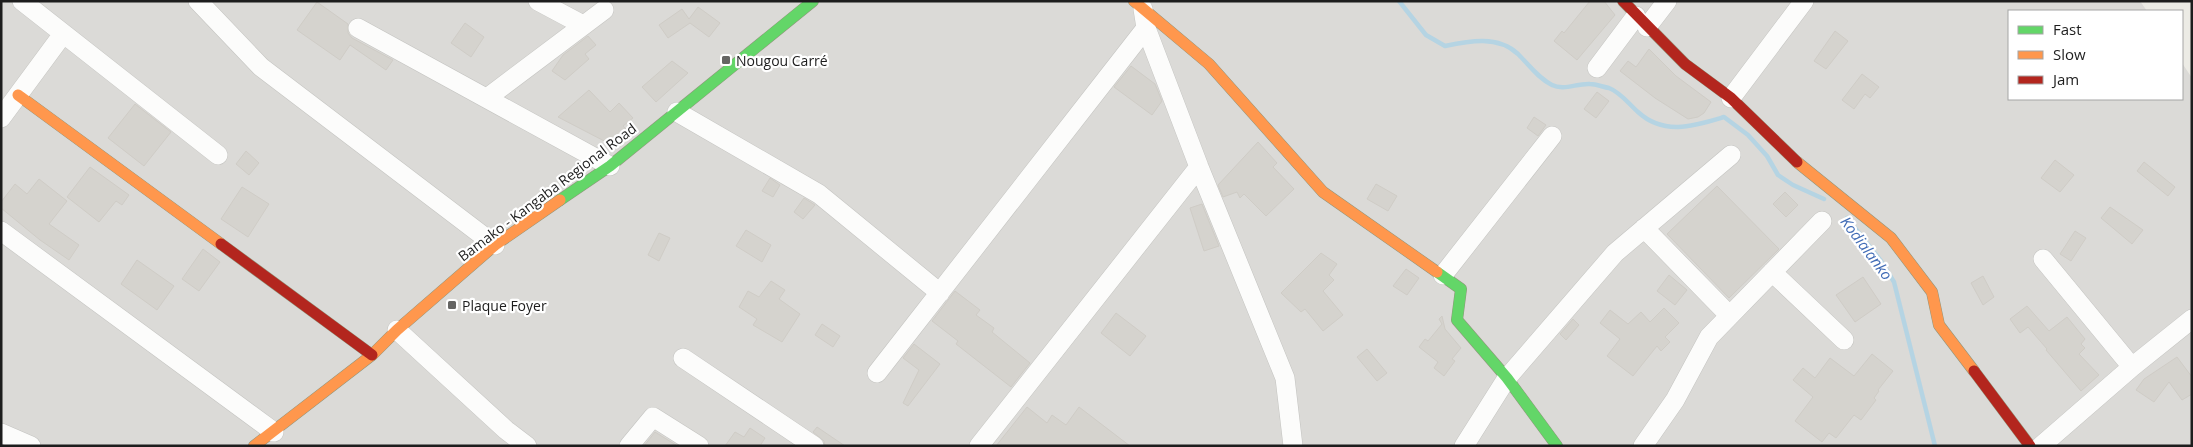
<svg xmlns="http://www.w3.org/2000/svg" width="2193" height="447" font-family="'Open Sans',sans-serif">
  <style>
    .residential { fill: #dbdad7 }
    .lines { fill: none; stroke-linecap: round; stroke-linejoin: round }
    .stream { stroke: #b5d4e3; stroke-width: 4.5 }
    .building { fill: #d5d3ce; stroke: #cfccc6 }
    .street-casing { stroke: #c4c4c1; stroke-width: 20 }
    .fast-casing { stroke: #91967c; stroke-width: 12 }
    .slow-casing { stroke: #91967c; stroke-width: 12 }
    .jam-casing { stroke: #91967c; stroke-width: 12 }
    .street { stroke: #fcfcfb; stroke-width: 19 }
    .fast { stroke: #63d668; stroke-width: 11 }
    .slow { stroke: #ff974d; stroke-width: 11 }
    .jam { stroke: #b3261e; stroke-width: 11 }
    .poi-dot { fill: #656563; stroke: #fff; stroke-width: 2 }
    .labels { text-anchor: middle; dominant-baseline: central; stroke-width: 4.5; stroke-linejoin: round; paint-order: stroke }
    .poi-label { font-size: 14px; fill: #1d1d1d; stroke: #fff; text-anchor: start }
    .street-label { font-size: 14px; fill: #1d1d1d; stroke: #fff }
    .water-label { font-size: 15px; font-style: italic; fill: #416cb6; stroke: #fff }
  </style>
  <rect width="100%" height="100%" fill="#ecebe5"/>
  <!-- residential -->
  <path class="residential" d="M1 1H2140L2147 11H2009V99H2182V63L2192 78V446H1Z"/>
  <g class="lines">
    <!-- stream -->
    <path class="stream" d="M1399 1 1426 35 1445 46C1469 41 1498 35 1518 54 1529 65 1538 78 1552 85 1564 91 1577 83 1590 84 1596 84 1603 87 1609 88 1620 92 1629 104 1638 112 1664 136 1694 126 1724 117L1748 135 1767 156 1778 175 1793 185 1824 199
      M1847 218 1881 261 1894 282 1935 446"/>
  </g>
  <!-- building -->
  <path class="building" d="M1590 1H1604L1615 15 1577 60 1554 41 1562 31 1564 33Z
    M317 2 348 24V33L352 38 393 60 386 70 350 45 340 60 297 30Z
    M698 7 720 23 709 37 690 23 668 38 659 25 682 9 689 19Z
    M465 23 484 37 471 57 451 43Z
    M1835 31 1848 41 1826 69 1814 61Z
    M588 36 596 45 585 54 589 59 565 80 552 71 563 55Z
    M1649 49 1676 76 1711 102 1704 113 1698 117 1688 119 1655 98 1620 71 1628 61 1636 67Z
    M672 61 688 73 656 102 642 87Z
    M1131 66 1155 84 1162 101 1152 115 1114 87Z
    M1862 74 1879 87 1870 98 1865 94 1854 109 1842 100Z
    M589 90 610 112 619 103 633 118 623 126 627 130 610 144 558 117Z
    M1597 92 1609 101 1596 118 1584 109Z
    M135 104 171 132 144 166 108 138Z
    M1534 117 1546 125 1538 136 1527 128Z
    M1258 142 1277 163 1273 167 1294 189 1266 216 1244 194 1240 198 1237 192 1223 197 1218 185Z
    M246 151 259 163 249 175 236 164Z
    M2055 160 2074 175 2060 192 2041 178Z
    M2144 162 2175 187 2168 196 2137 171Z
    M90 167 129 195 122 205 116 201 99 222 67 197Z
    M770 178 780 185 773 197 762 191Z
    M39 179 67 201 49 224 79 245 69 260 40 240 1 208V202L15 184 27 194Z
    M1376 184 1397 196 1388 211 1367 199Z
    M1717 186 1779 249 1729 298 1667 234Z
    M242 187 269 204 248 237 221 219Z
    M1785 192 1798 205 1786 217 1773 204Z
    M804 198 815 205 803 219 794 212Z
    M1202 204 1219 246 1204 251 1190 208Z
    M2110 207 2143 230 2132 244 2101 218Z
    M746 230 771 245 762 262 736 246Z
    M2075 231 2086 238 2071 261 2060 254Z
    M659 233 670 238 659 261 648 255Z
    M203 249 220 262 199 291 182 279Z
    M1321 253 1337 264 1329 275 1334 280 1323 291 1343 315 1323 331 1305 309 1301 312 1281 293Z
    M137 260 174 286 157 310 121 284Z
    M1406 269 1419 278 1407 295 1393 286Z
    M1669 275 1687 290 1675 305 1657 291Z
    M1983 276 1994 297 1983 305 1971 283Z
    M1863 277 1881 304 1855 322 1836 295Z
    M771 281 785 290 779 299 800 314 782 342 753 325 757 319 739 307 748 291 759 297Z
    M955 291 980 310 976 315 994 328 992 332 1030 363 1011 387 956 344 958 341 932 321Z
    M2027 306 2049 331 2067 317 2085 339 2081 344 2085 348 2079 354 2099 375 2081 391 2046 350 2047 349 2028 327 2020 333 2010 319Z
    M1664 308 1679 323 1665 337 1670 342 1661 351 1657 346 1633 376 1607 356 1620 339 1600 323 1610 310 1628 324 1641 312 1650 322Z
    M1116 313 1146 336 1130 356 1101 333Z
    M1442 316 1445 329 1461 348 1452 359 1455 361 1444 376 1434 368 1438 362 1419 347 1425 339 1428 341 1442 324 1439 319Z
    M1573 319 1579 325 1566 340 1560 334Z
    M822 324 840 336 833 347 815 335Z
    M914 344 940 364 908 406 903 403 919 370 903 358Z
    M1367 349 1387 373 1377 381 1357 357Z
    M1872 354 1893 371 1878 390 1879 391 1874 398 1876 400 1861 420 1854 415 1836 438 1829 433 1822 442 1795 421 1813 397 1793 380 1803 368 1815 378 1830 358 1854 376Z
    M2177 357 2192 377V394L2182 400 2169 382 2154 402 2136 390 2144 379Z
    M1027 407 1047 423 1052 415 1066 425 1079 407 1130 446H996Z
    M817 427 845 446H825L824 441 813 432Z
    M750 428 765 438 760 446H725L735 432 744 437Z
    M655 432 676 445 644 446Z"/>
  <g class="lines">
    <!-- street casing -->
    <g class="street-casing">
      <path id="street" d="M22 1 218 155
        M198 1 261 67 495 245
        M538 1 583 25
        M1143 9 1146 28 1199 167 1285 378 1293 446
        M1647 27 1667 1
        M358 28 610 166
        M1597 68 1636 16
        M487 98 604 10
        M1731 98 1804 1
        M677 112 819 194 940 293
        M1 118 63 34
        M1644 228 1729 315
        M1 231 274 432
        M2043 259 2132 367
        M1772 272 1844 340
        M1443 275 1552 136
        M397 330 506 430 527 446
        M683 358 814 446
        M877 373 1146 28
        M1 433 31 446
        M629 446 653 417 699 446
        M979 446 1199 167
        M1464 446 1507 378 1615 253 1731 155
        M1643 446 1675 400 1709 337 1822 221
        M2041 446 2132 367 2192 319"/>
    </g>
    <!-- fast casing -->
    <g class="fast-casing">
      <path id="fast" d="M560 200 610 166 813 1
        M1437 272 1461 289 1457 320 1507 378 1557 446"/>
    </g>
    <!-- slow casing -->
    <g class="slow-casing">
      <path id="slow" d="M1134 1 1209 64 1323 192 1437 272
        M18 95 221 244
        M1797 162 1891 238 1932 292 1939 325 1974 371
        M254 446 372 355 397 330 495 245 560 200"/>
    </g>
    <!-- jam casing -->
    <g class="jam-casing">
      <path id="jam" d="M1623 1 1685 64 1731 98 1797 162
        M221 244 372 355
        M1974 371 2030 446"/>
    </g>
    <!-- street -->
    <use href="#street" class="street"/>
    <!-- fast -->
    <use href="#fast" class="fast"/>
    <!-- slow -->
    <use href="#slow" class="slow"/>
    <!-- jam -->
    <use href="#jam" class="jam"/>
  </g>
  <!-- markers -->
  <g class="poi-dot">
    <rect x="721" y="55" width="10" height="10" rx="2.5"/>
    <rect x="447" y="300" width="10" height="10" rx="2.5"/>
  </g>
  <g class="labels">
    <!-- poi labels -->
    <g class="poi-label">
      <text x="736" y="60">Nougou Carré</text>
      <text x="462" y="305">Plaque Foyer</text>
    </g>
    <!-- street labels -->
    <g class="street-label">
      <text transform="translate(547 192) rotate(-37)">Bamako - Kangaba Regional Road</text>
    </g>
    <!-- water labels -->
    <g class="water-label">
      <text transform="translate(1867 248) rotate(53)">Kodialanko</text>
    </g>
  </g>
  <!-- border -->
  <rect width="2193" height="447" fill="none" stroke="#1d1d1d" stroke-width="5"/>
  <!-- legend -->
  <rect x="2008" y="10" width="175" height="90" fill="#ffffff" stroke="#a5a5a5"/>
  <rect x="2018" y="26" width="25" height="8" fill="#63d668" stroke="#a5a5a5"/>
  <text x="2053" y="35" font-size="15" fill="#1d1d1d">Fast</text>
  <rect x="2018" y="51" width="25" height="8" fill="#ff974d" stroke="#a5a5a5"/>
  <text x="2053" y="60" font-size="15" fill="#1d1d1d">Slow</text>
  <rect x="2018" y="76" width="25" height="8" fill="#b3261e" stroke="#a5a5a5"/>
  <text x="2053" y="85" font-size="15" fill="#1d1d1d">Jam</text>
</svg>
